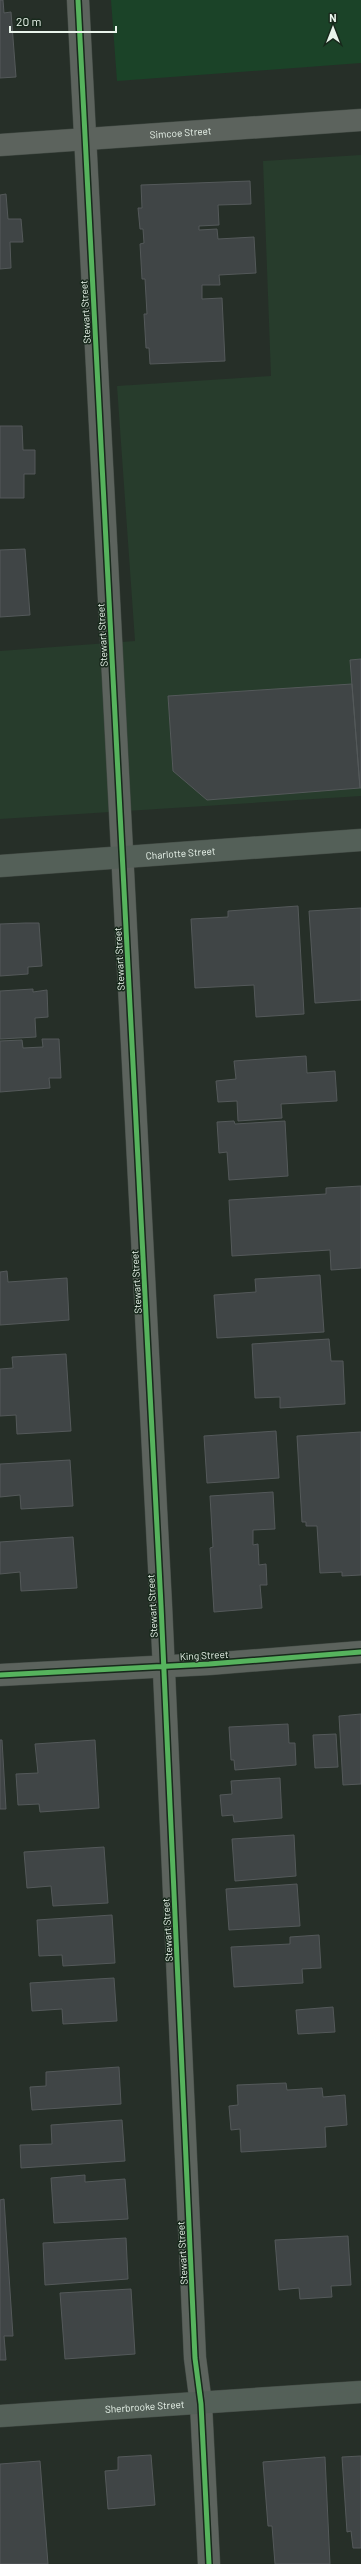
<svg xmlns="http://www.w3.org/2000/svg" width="361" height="2564" font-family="Barlow,sans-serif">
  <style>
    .built { fill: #273c2c }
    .green { fill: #1b4328 }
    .building { fill: #404546; stroke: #54595a }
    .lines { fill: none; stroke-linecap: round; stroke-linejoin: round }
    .minor-casing { stroke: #434b45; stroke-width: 23 }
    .major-casing { stroke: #434b45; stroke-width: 23 }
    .minor { stroke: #5c635d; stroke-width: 22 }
    .major { stroke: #546058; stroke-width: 22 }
    .cycleway-casing { stroke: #18291c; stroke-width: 8 }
    .cycleway { stroke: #56b35d; stroke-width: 5 }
    .labels { text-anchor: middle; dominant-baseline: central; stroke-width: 3; stroke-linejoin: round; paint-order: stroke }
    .street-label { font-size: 10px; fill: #e9f4eb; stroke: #18291c }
  </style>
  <rect width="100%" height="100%" fill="#262f28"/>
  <!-- built -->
  <path class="built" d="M361 155V796L0 819V651L135 641 117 386 271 376 263 161Z"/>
  <!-- green -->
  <path class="green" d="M111 0H361V63L117 81Z"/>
  <!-- building -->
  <path class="building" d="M0 0H3L4 13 11 12 16 77 0 78Z
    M250 181 251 204 218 205 219 225 199 226V230L217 229 218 239 254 237 256 273 219 275 220 285H202V299L222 298 225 361 150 364 149 348H146L144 314H147L145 279H142L140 244 144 243 143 229H140L138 208H142L141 185Z
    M6 194 8 219H21L23 242H10L11 268 0 269V195Z
    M0 426H22L23 450H35V474H24V498H0Z
    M25 549 30 615 0 617V550Z
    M361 659V788H360L350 660Z
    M352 684 360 788 207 800 173 771 168 696Z
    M298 906 304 1014 256 1017 254 985 195 988 191 919 228 917V911Z
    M361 908V1000L315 1003 309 911Z
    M25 923H39L42 966 28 967V974L0 976V924Z
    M33 989V992L47 990 48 1017 35 1018 36 1037 0 1039V991Z
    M42 1039H59L61 1078H49L50 1088 0 1092V1041L22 1040 23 1048 43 1047Z
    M306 1056 307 1073 335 1071 337 1101 281 1104 282 1118 238 1121 237 1101 218 1102 216 1081 236 1079 234 1061Z
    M234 1121 235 1124 285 1121 288 1176 229 1180 227 1152 219 1153 217 1122Z
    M361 1186V1268L331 1270 330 1250 232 1256 229 1200 326 1194V1188Z
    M7 1271 8 1282 67 1278 69 1320 0 1325V1272Z
    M320 1275 324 1332 217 1338 214 1295 256 1292 255 1279Z
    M329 1339 331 1361H343L345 1404 280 1408V1397L255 1398 252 1344Z
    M66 1354 71 1431 17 1434 16 1415 0 1416V1369L13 1368 12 1357Z
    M276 1431 279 1478 207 1483 204 1436Z
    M361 1432V1575L342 1576V1572L320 1573 317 1526H306V1522H302L297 1436Z
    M70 1460 73 1506 21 1509 20 1495 0 1497V1464Z
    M273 1492 275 1529 253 1530V1545L258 1544 259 1565 266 1564 267 1585H260L262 1608 214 1612 210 1548 213 1547 210 1496Z
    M73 1537 77 1588 21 1591 20 1572 0 1574V1542Z
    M361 1714V1784L343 1785 339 1716Z
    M288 1724 289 1743H295L296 1765 235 1770 234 1760H231L229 1727Z
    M336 1734 338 1767 315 1768 313 1735Z
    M0 1740H2L6 1809H0Z
    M95 1740 99 1808 40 1812 39 1804 18 1805 16 1774 38 1773 35 1744Z
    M280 1778 282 1818 234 1822 233 1815 222 1816 220 1795 232 1794 231 1781Z
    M294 1835 296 1876 235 1881 232 1839Z
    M104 1847 108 1903 53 1906 51 1886 27 1888 24 1852Z
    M297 1884 300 1926 229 1930 226 1889Z
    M112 1915 115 1963 63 1966 62 1955 39 1956 37 1920Z
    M319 1935 321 1968 302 1969 303 1983 234 1987 231 1947 290 1944V1937Z
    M114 1978 117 2021 63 2024 62 2009 32 2011 30 1983Z
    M333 2007 335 2032 298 2034 296 2010Z
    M119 2067 121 2104 32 2110 30 2087 46 2086V2072Z
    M286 2083 287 2090 322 2088 323 2097 345 2095 347 2125 325 2127 326 2147 241 2152 240 2129 231 2130 229 2106 238 2105 237 2085Z
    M122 2120 125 2161 21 2168 20 2145 52 2144 51 2125Z
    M85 2175V2182L125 2179 128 2219 54 2223 51 2178Z
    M4 2199 13 2336H4L6 2360H0V2200Z
    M348 2236 351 2285 331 2286 332 2297 300 2299 299 2288 279 2290 275 2240Z
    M126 2238 128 2279 45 2285 43 2243Z
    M131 2289 135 2354 65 2359 60 2293Z
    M151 2455 155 2505 108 2509 105 2471 118 2470V2457Z
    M361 2456V2548H353L351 2531 347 2532 342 2457Z
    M325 2457 330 2564H275L272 2526H268L263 2462Z
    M40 2461 48 2564H0V2464Z"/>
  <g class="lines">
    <!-- minor casing -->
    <g class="minor-casing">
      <g id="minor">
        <path d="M78 0 161 1605 195 2358 201 2404 209 2564"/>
        <path id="s1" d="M0 145 361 120"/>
        <path d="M0 1675 209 1664 361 1652"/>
      </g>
    </g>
    <!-- major casing -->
    <g class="major-casing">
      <g id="major">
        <path id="s2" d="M0 866 361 840"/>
        <path id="s3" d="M0 2416 361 2392"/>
      </g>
    </g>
    <!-- minor -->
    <use href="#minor" class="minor"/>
    <!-- major -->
    <use href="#major" class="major"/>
    <!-- cycleway casing -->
    <g class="cycleway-casing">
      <path id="cycleway" d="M78 0 161 1605 195 2358 201 2404 209 2564
        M0 1675 209 1664 361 1652"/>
    </g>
    <!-- cycleway -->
    <use href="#cycleway" class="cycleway"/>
  </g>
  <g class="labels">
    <!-- street labels -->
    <g class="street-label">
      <text stroke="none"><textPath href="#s1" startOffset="181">Simcoe Street</textPath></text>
      <text transform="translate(85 312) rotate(-93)">Stewart Street</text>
      <text transform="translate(102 635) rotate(-93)">Stewart Street</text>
      <text stroke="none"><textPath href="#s2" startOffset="181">Charlotte Street</textPath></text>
      <text transform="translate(119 959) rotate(-93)">Stewart Street</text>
      <text transform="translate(136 1282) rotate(-93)">Stewart Street</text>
      <text transform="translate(152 1606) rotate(-93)">Stewart Street</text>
      <text transform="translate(204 1655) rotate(-3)">King Street</text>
      <text transform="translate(167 1930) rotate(-93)">Stewart Street</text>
      <text transform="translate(182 2253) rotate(-93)">Stewart Street</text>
      <text stroke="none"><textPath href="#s3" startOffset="145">Sherbrooke Street</textPath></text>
    </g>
  </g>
  <!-- north arrow -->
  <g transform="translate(333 28)" stroke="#18291c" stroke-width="3" paint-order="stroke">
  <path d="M0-3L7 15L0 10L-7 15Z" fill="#e9f4eb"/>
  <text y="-6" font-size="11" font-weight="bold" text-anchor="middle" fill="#e9f4eb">N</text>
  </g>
  <!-- scale -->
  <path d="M10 26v6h106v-6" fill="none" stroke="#e9f4eb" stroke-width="2"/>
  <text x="16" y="26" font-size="12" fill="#e9f4eb" stroke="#18291c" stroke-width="3" paint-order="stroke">20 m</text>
</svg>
